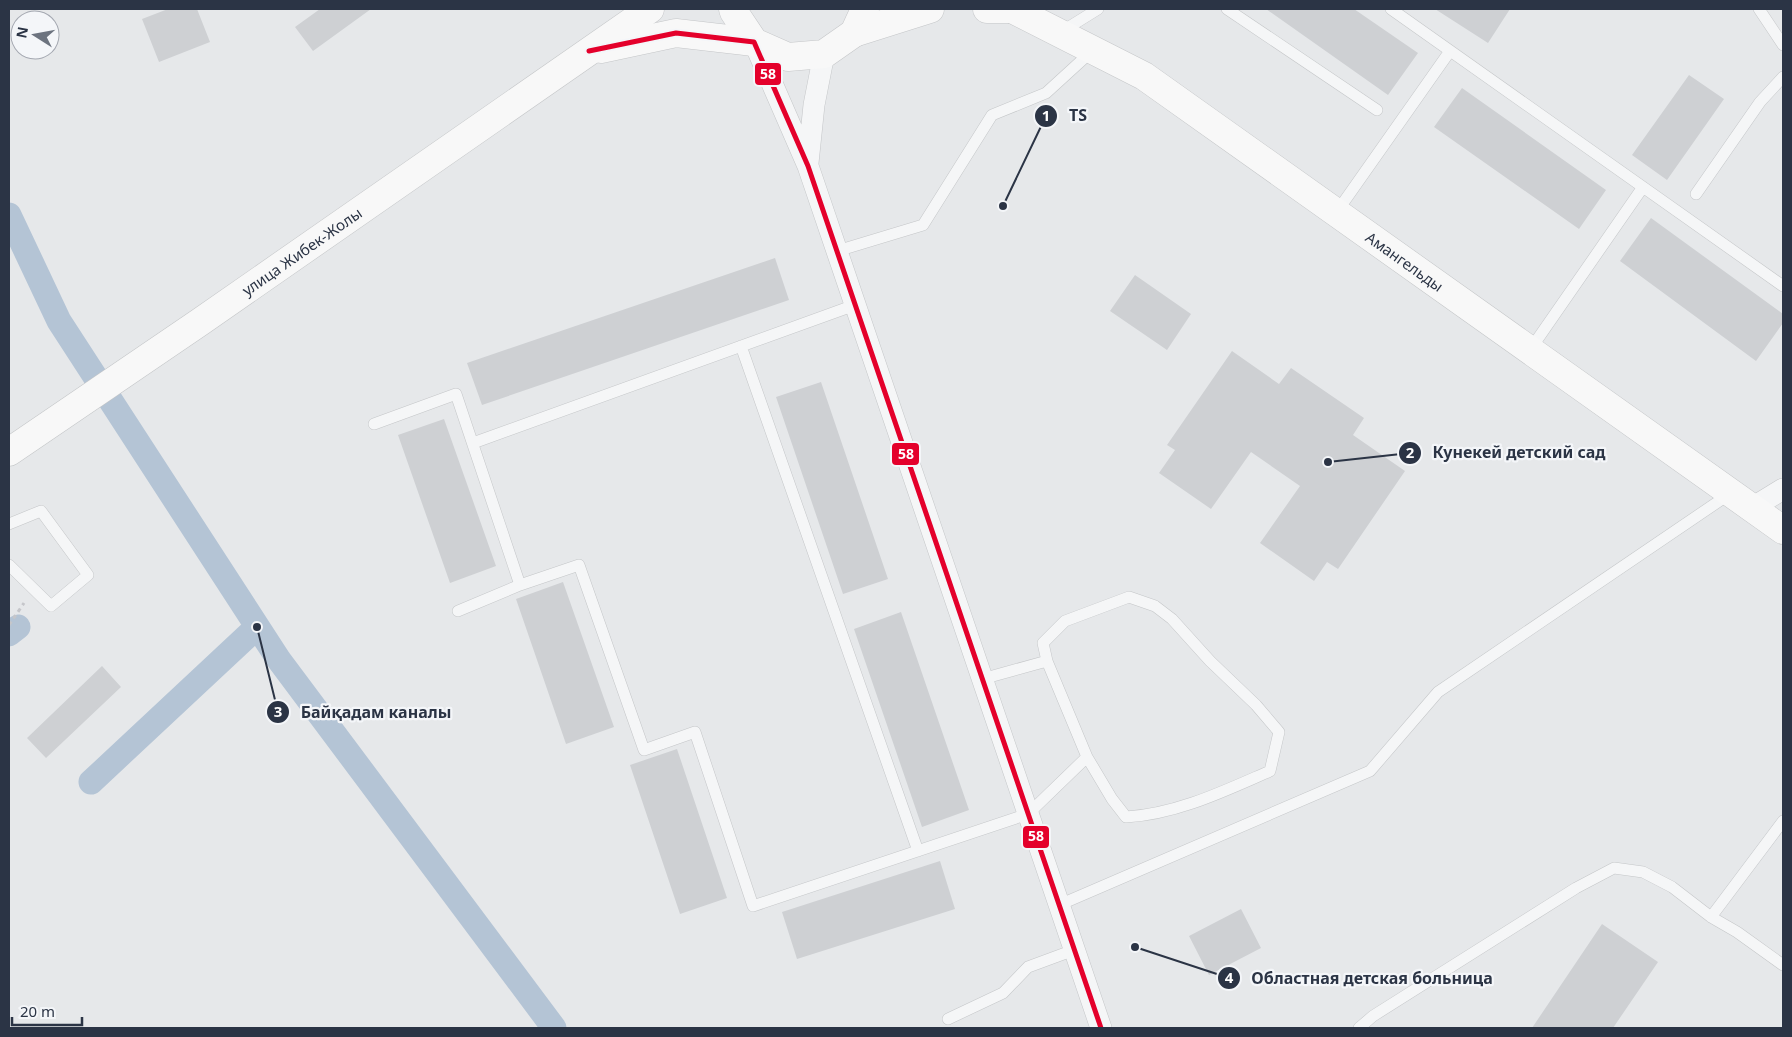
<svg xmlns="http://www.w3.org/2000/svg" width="1792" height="1037" font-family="'Noto Sans',sans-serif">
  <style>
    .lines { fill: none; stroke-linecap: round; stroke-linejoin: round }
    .canal { stroke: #b4c4d5; stroke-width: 25 }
    .building { fill: #ced0d3 }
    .service-casing { stroke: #c4c6c8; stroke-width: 12 }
    .minor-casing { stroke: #c4c6c8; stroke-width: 22 }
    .secondary-casing { stroke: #c4c6c8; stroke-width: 29 }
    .path { stroke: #c5c6ca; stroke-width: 3; stroke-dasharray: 4 4; stroke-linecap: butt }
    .service { stroke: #f5f6f7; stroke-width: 11 }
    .minor { stroke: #f5f6f7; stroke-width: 21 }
    .secondary { stroke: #f8f8f8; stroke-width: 28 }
    .bus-1-casing { stroke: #f4f6f9; stroke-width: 9 }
    .bus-1 { stroke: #e4002b; stroke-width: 5 }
    .labels { text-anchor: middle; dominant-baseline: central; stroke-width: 4.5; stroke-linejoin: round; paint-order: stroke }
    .street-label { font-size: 15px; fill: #2b3445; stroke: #f4f6f9 }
    .leader { fill: none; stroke: #2b3445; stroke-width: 2 }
    .callout-dot { fill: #2b3445; stroke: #f4f6f9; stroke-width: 2 }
    .mark-label { font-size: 15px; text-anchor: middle; font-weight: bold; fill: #fff }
    .callout-label { font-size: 16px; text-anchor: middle; font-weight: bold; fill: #2b3445; stroke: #f4f6f9; stroke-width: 4.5; stroke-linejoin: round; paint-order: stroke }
    .line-badge { stroke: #f4f6f9; stroke-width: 2 }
    .badge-label { font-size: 14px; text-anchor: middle; font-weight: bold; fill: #fff }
  </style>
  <rect width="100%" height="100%" fill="#e6e8ea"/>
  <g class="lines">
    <!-- canal -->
    <path class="canal" d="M9 215 59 321 279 660 554 1028
      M9 634 18 627
      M91 782 257 627"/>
  </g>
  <!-- building -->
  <path class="building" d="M168 9H197L210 42 159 62 142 19Z
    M320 9H371L313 51 295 27Z
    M1266 9H1354L1418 53 1388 95Z
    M1435 9H1510L1488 43Z
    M1689 75 1724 99 1667 180 1632 155Z
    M1462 88 1606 190 1579 229 1434 127Z
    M1651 218 1783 314V323L1756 361 1620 261Z
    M775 258 789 300 482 405 467 363Z
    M1135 275 1191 314 1167 350 1110 311Z
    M1232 351 1279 384 1291 368 1364 418 1353 435 1405 471 1338 569 1327 562 1314 581 1260 543 1300 486 1251 452 1211 509 1159 473 1175 450 1167 445Z
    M821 382 888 579 843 594 776 397Z
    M444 419 496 566 450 583 398 435Z
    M563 582 614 727 566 744 516 599Z
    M901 612 969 810 922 827 854 629Z
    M102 666 121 687 46 758 27 738Z
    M677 749 727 898 680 914 630 765Z
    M940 861 955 909 797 959 782 912Z
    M1241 909 1261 948 1209 975 1189 936Z
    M1602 924 1658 962 1613 1028H1532Z"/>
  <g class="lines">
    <!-- service casing -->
    <g class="service-casing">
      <path id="service" d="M1227 9 1377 110
        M1391 9 1783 286
        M1759 9 1783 45
        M1061 32 1098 9
        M1696 194 1760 102 1783 77
        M1336 213 1450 51
        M837 251 923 225 992 115 1046 93 1092 51
        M741 346 918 851
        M1530 350 1643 187
        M374 424 456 394 520 585 579 565 644 750 695 732 753 906 1028 814 1087 757 1047 661 1043 643 1065 621 1129 597 1155 606 1172 619 1210 661 1256 705 1279 732 1270 771C1224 791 1177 814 1126 817L1112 799 1087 757
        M473 443 855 305
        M9 524 41 511 88 575 51 606 9 565
        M458 611 520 585
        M982 679 1047 661
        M1783 821 1711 917 1737 932 1783 965
        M1059 905 1370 771 1438 692 1731 493
        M948 1019 1003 993 1028 967 1074 950
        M1359 1028 1373 1016 1576 888 1614 868 1643 872 1672 887 1711 917"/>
    </g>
    <!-- minor casing -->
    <g class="minor-casing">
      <path id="minor" d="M754 42 808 166 1101 1028
        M808 163 814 105 824 54
        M1752 508 1783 489"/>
    </g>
    <!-- secondary casing -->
    <g class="secondary-casing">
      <g id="secondary">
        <path d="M733 9 734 12 754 42 788 57 824 54 854 33 865 9"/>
        <path d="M987 9H1013"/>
        <path id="s1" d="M1012 9 1144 76 1783 530"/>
        <path d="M854 33 930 9"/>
        <path d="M601 49 676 33 754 42"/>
        <path id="s2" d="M9 452 200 322 650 9"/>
      </g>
    </g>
    <!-- path -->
    <path class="path" d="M9 625 24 603"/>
    <!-- service -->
    <use href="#service" class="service"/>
    <!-- minor -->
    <use href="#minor" class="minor"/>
    <!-- secondary -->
    <use href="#secondary" class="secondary"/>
    <!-- bus-1 casing -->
    <g class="bus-1-casing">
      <path id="bus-1" d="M589 51 676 33 754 42 808 166 1101 1028"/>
    </g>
    <!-- bus-1 -->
    <use href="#bus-1" class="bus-1"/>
  </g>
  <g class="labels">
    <!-- street labels -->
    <g class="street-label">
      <text stroke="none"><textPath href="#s2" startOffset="355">улица Жибек-Жолы</textPath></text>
      <text stroke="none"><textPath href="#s1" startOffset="468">Амангельды</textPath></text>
    </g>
  </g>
  <!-- callouts -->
  <path class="leader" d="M1003 206L1046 116M1328 462L1410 453M257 627L278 712M1135 947L1229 978"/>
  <g class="callout-dot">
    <circle cx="1003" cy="206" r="5"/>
    <circle cx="1328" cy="462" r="5"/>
    <circle cx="257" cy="627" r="5"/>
    <circle cx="1135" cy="947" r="5"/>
    <circle cx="1046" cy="116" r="12"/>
    <circle cx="1410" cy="453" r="12"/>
    <circle cx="278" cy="712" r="12"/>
    <circle cx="1229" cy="978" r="12"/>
  </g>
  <g class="mark-label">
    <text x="1046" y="121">1</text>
    <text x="1410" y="458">2</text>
    <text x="278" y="717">3</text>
    <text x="1229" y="983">4</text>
  </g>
  <g class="callout-label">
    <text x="1078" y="121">TS</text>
    <text x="1519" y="458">Кунекей детский сад</text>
    <text x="376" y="718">Байқадам каналы</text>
    <text x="1372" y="984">Областная детская больница</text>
  </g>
  <g class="line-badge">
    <rect x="754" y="62" width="28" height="24" rx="5" fill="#e4002b"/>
    <rect x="891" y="442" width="29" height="24" rx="5" fill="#e4002b"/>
    <rect x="1022" y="825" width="28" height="24" rx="5" fill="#e4002b"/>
  </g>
  <g class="badge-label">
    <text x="768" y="79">58</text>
    <text x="906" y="459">58</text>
    <text x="1036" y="841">58</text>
  </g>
  <!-- border -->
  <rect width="1792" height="1037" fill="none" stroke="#2b3445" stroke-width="20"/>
  <!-- north arrow -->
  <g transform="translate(35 35) rotate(281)"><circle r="24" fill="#f4f6f9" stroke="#a4a8b1"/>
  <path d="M0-4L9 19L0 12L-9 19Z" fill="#6c737f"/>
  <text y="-8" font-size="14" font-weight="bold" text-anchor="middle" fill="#2b3445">N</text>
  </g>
  <!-- scale -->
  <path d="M12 1017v8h70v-8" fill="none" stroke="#2b3445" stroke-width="2.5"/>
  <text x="20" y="1017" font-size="15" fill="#2b3445" stroke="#f4f6f9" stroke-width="4" paint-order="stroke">20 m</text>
</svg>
